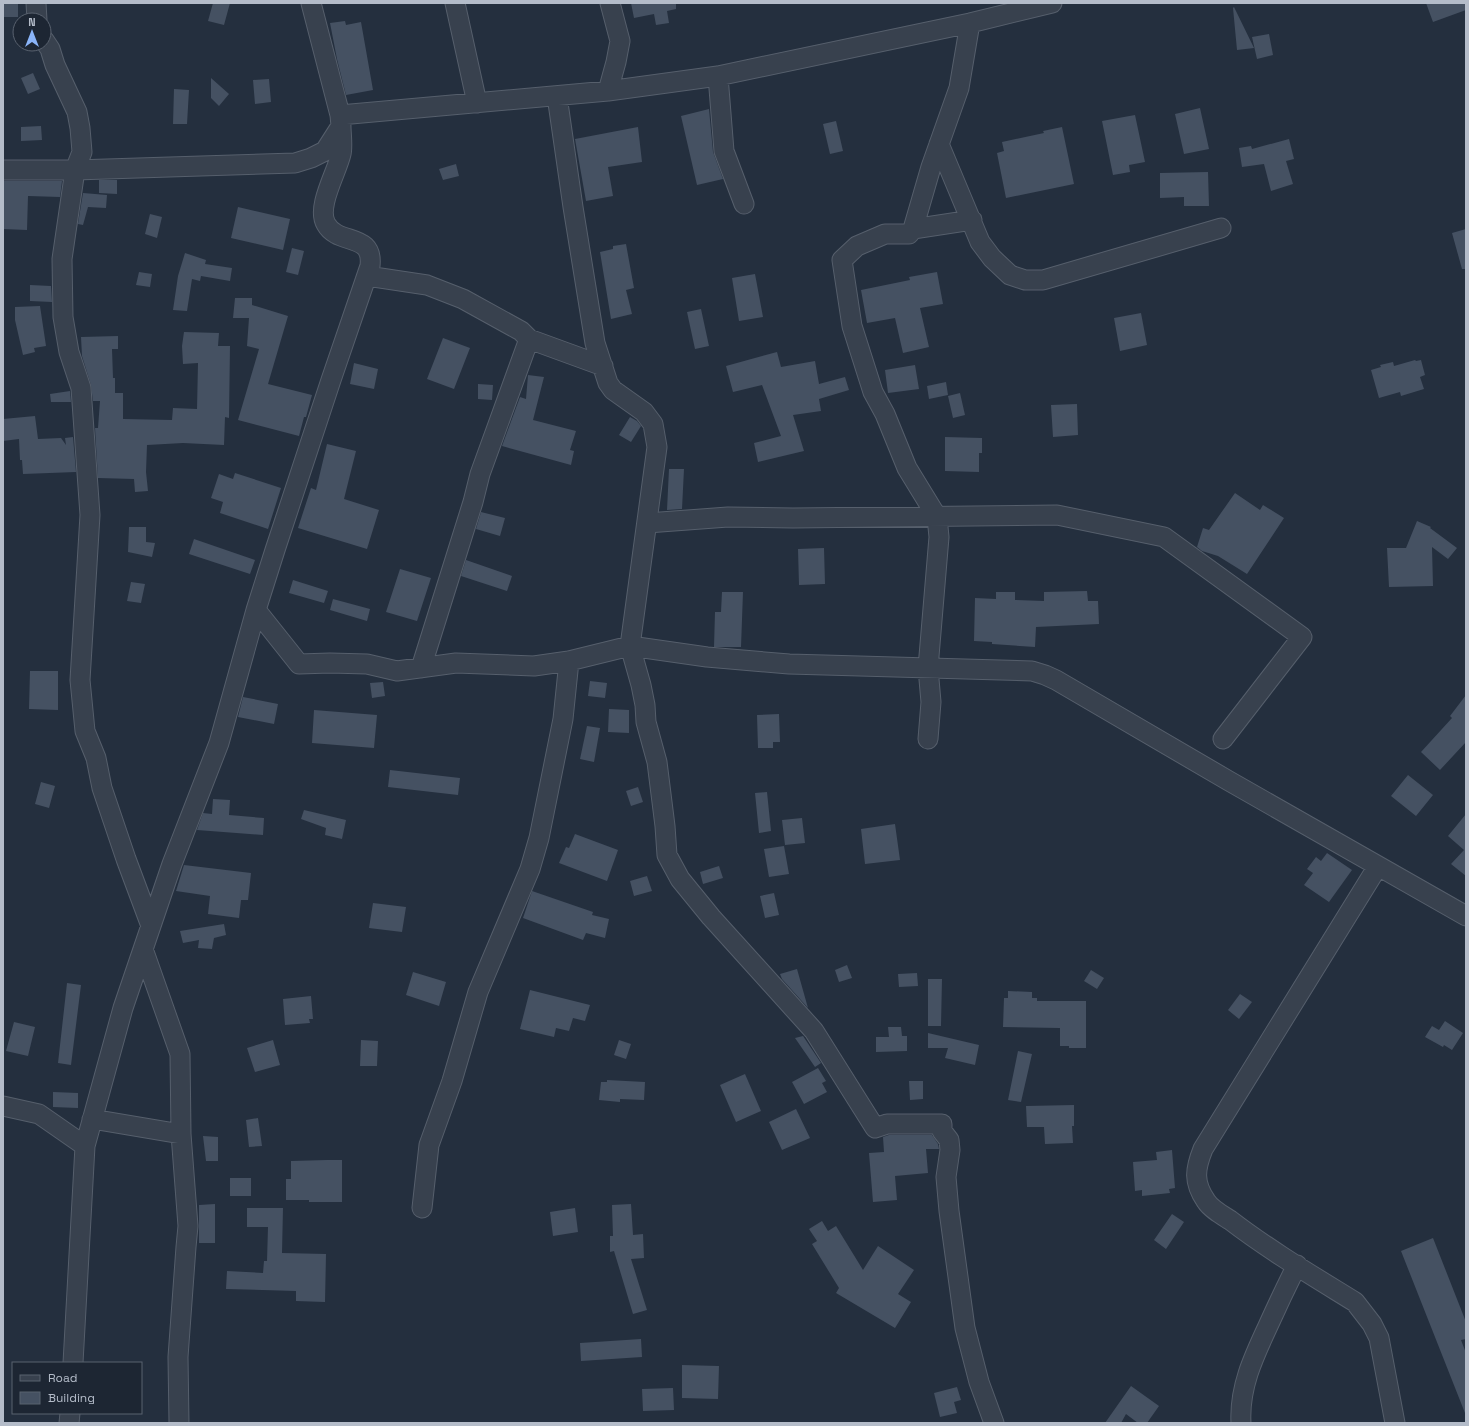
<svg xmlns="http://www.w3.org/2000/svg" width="1469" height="1426" font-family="'Space Grotesk',sans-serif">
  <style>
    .building { fill: #455162 }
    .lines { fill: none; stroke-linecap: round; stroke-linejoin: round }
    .street-casing { stroke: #565f6c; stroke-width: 21 }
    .street { stroke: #38414e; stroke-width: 19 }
  </style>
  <rect width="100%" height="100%" fill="#242f3e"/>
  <!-- building -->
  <path class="building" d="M3 3H18V17H3Z
    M213 3H230L224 25 208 21Z
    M631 3H676V9L667 11 669 23 656 25 654 14 634 18Z
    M1426 3H1466V10L1433 22Z
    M1234 7 1254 48 1237 50 1233 8Z
    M345 21 346 25 361 22 373 90 346 95 337 59 330 23Z
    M1269 34 1273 55 1257 59 1252 37Z
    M33 73 40 89 28 94 21 78Z
    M211 78 229 94 219 106 211 98Z
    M269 79 271 102 255 104 253 80Z
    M174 89 189 90 187 124H173Z
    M1200 108 1209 149 1184 154 1175 114Z
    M709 109 713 152 723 179 697 185 681 116Z
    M1135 115 1145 162 1129 165 1130 172 1113 175 1102 121Z
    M836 121 843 151 830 154 823 124Z
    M41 126 42 140 21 141V127Z
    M638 127 642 162 608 167 613 196 586 201 575 139Z
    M1062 127 1074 184 1006 198 997 153 1004 151 1002 142 1044 133 1043 131Z
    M1289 139 1294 159 1286 161 1293 184 1271 191 1264 164 1242 167 1239 148 1251 146 1252 149Z
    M456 164 459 176 443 180 439 169Z
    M1208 172 1209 206H1184V197L1160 198V173Z
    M99 180H117V194L99 193Z
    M3 181H62L60 197 28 196 27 230 3 229Z
    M83 193 107 195 106 208 88 207 83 225 78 224Z
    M238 207 290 219 283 250 231 238Z
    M150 214 162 217 157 238 145 234Z
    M1466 229V269H1462L1452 233Z
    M626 244 634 288 626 290 632 314 611 319 600 252 613 249V246Z
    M292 248 304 251 298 275 286 272Z
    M185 253 206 260 205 264 232 268 230 281 201 276 200 281 192 279 187 311 173 310 178 276Z
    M139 272 152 274 150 287 136 285Z
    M937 272 943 304 920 308 929 347 903 353 895 318 867 323 861 290 910 280 909 277Z
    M755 274 763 317 739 321 732 278Z
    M30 285 51 286 52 302 30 301Z
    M235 298H252V305L288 316 268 384 312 395 306 417H304L299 436 238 420 259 349 247 346 249 318H233Z
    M40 306 46 346 34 348 35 352 23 355 15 320V307Z
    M701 309 709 346 695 349 687 312Z
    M1141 313 1147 345 1120 351 1114 318Z
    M184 332 219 333 218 346H230L229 418 225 417 224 445 183 443 147 445 146 472 148 491 135 492 134 479 98 478 95 428H98L100 401H93L91 385 82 356 81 337 118 336V349H112L113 378H115V393H123V419L172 420 173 408 197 409 198 363 183 364 182 346Z
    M443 338 470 348 454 389 427 379Z
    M777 352 781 367 815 361 819 384 845 377 849 390 819 399 821 411 793 415 804 451 758 462 754 443 781 436 762 385 733 392 726 366Z
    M1415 360 1416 361 1421 360 1425 375 1420 377 1424 389 1401 396 1400 392 1379 398 1371 370 1381 367 1380 365 1393 362 1394 366Z
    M354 363 378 369 374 389 350 384Z
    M915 365 919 389 888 393 885 370Z
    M528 375 544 377 533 420 576 431 570 450 574 451 571 465 502 446 520 397 526 399Z
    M946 382 948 395 929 399 927 386Z
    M478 384 493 385 492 400 478 399Z
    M70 391 71 402H51L50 394Z
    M960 393 965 415 953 418 948 396Z
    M1077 404 1078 435 1053 437 1051 405Z
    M35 416 38 439 61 438 66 445 65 438 73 437 76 472 23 474 22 460H20L19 439 3 441V419Z
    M630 417 637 421 641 426 631 442 619 435Z
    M945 437 982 438V453H979V472L945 471Z
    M327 444 356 451 344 499 379 510 367 549 298 528 311 488 316 490Z
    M669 469H684L682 509 667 510Z
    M235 473 281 488 268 529 220 513 223 502 211 498 219 474 233 479Z
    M1235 493 1260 510 1263 505 1284 518 1247 574 1218 556 1202 551 1197 547 1203 528 1209 530Z
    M481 512 505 518 500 536 476 529Z
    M1417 521 1431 527 1430 528 1457 548 1448 559 1432 547 1433 586 1389 587 1387 548H1406Z
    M129 527H146V542L155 543 152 557 128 552Z
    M194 539 255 560 250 574 189 554Z
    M824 548 825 584 799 585 798 549Z
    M466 560 512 576 507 591 461 576Z
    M400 569 431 578 417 621 386 612Z
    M293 580 328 591 324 603 289 593Z
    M131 582 145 584 141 603 127 601Z
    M1087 591 1088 601H1098L1099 624 1036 627 1035 647 992 644V642L974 641 975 598 996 599V592H1015V600L1044 601V592Z
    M722 592H743L741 647H714L715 612H721Z
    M333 599 370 609 367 621 330 610Z
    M30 671H58V710L29 709Z
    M590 681 607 683 605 698 588 696Z
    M383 682 385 696 372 698 370 683Z
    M1466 695V742L1440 770 1421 752 1452 718 1450 716Z
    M243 697 278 704 274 724 238 717Z
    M609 709 629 710V733L608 732Z
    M314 710 377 715 374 748 312 743Z
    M779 714 780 742H773V748H758L757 715Z
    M587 726 600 728 594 762 580 759Z
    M390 770 460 778 458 795 388 787Z
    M1408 775 1433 795 1416 816 1391 796Z
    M41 782 55 786 49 808 35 804Z
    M638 787 643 802 631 806 626 791Z
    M767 792 771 831 759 833 755 793Z
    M213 799 230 800 229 815 264 818 263 835 197 830 203 813 212 814Z
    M304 810 346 820 342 839 325 835 326 828 301 819Z
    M1466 814V876L1451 864 1464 850 1448 836Z
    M802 818 805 843 785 845 782 820Z
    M895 824 900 860 865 864 861 829Z
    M575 834 618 850 607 881 559 863 566 847 569 848Z
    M784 846 789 874 769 877 764 849Z
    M1327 853 1352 870 1329 902 1304 885 1313 873 1307 869 1316 857 1321 861Z
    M184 865 251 873 248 900H241L239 918 208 914 210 896 176 891Z
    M719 866 723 878 703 884 700 872Z
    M647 876 652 891 634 896 630 881Z
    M532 891 593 912 592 915 609 919 605 938 586 933 583 940 523 918Z
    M774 893 779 915 765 918 760 896Z
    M373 903 406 907 402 932 369 928Z
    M224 924 226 935 214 938 212 949 198 948 199 940 183 943 180 931Z
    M847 965 852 978 839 982 835 970Z
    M797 969 808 1008 782 979 780 974Z
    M1091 970 1104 978 1097 989 1084 981Z
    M413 972 446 982 439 1006 406 995Z
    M917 973 918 986 899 987 898 974Z
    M928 979H942L941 1026H928Z
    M67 983 81 985 71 1065 58 1063Z
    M530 990 590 1005 585 1021 573 1018 569 1031 556 1028 554 1037 520 1029Z
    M1008 991 1032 992V998H1037V1001H1086V1048H1069V1046H1060V1028L1003 1027 1004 998H1008Z
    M1240 994 1252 1002 1239 1019 1228 1010Z
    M311 996 313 1019H309L310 1023 285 1025 283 999Z
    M1445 1021 1463 1033 1452 1050 1444 1045 1443 1047 1425 1037 1432 1026 1439 1030Z
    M14 1022 35 1027 28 1056 6 1051Z
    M888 1027H901L902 1036H907V1051L876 1052V1037H889Z
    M928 1033 979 1045 975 1065 945 1058 948 1048H928Z
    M803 1036 821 1063 815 1067 795 1038Z
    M273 1040 280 1065 255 1072 247 1048Z
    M361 1040 378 1041 377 1066H360Z
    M619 1040 631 1044 626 1059 614 1055Z
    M1018 1051 1032 1054 1021 1102 1008 1100Z
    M818 1068 826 1081 822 1083 827 1092 804 1104 792 1082Z
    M745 1074 761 1111 736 1122 720 1085Z
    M607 1080 645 1082 644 1100 620 1099V1102L599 1100 601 1082H607Z
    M909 1081H923V1099L910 1100Z
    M53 1092 78 1093V1108L53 1107Z
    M1074 1105V1126H1072L1073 1143 1045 1144 1044 1127H1027L1026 1106Z
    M796 1109 810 1138 782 1150 769 1122Z
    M258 1118 262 1146 249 1147 246 1120Z
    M889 1135H932L938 1144 939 1149H926L928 1173 895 1176 897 1200 873 1202 869 1153 884 1152 883 1137Z
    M203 1136 218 1137V1161H206Z
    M1172 1150 1175 1188 1169 1189 1170 1193 1142 1196V1190L1135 1191 1133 1162 1157 1160 1156 1152Z
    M327 1160H342V1202H309V1200H286V1179H291V1161Z
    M230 1178H251V1196H230Z
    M215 1204V1243H199V1205Z
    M631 1204 633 1235 643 1234 644 1258 631 1259 647 1310 633 1314 614 1251 610 1252V1236H613L612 1205Z
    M247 1208H283L282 1253 326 1254 325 1302 296 1301V1291L226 1289 227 1271 263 1273 264 1261H267L268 1227H247Z
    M575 1208 578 1232 553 1236 550 1212Z
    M1172 1214 1184 1222 1166 1249 1154 1240Z
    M822 1221 828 1231 836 1226 863 1270 878 1246 914 1270 898 1294 911 1302 895 1328 836 1293 839 1288 812 1244 817 1241 809 1229Z
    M1433 1238 1466 1322V1339L1461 1340 1466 1353 1465 1413 1401 1251Z
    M641 1339 642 1357 581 1361 580 1343Z
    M682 1365 719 1366 718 1399 682 1398Z
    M1131 1386 1159 1406 1147 1423H1138L1126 1414 1121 1423H1105Z
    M957 1387 961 1400 954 1402 957 1413 940 1417 934 1393Z
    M673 1388 674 1410 643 1411 642 1389Z"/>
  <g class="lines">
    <!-- street casing -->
    <g class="street-casing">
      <path id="street" d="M36 3 37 20
        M311 3 340 115
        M455 3 477 103
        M44 40 50 49 55 65 77 112 80 128 82 152 75 170 62 259 63 317 69 352 81 388 90 515 80 680 85 731 96 758 102 788 126 859 151 926
        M718 76 724 151 744 204
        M608 91 616 62 620 41 610 3
        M557 96 573 207 595 343 608 383 613 390 644 412 653 424 657 447 630 646 641 685 645 705 646 722 657 762 665 826 667 855 680 879 711 917 814 1031 875 1128 887 1124H942V1131L949 1140 950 1150 946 1177 949 1211 965 1328 979 1382 994 1423
        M939 144 980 242 992 258 1010 275 1025 280H1043L1221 228
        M3 170H75L295 163 311 158 325 151 341 126 340 115 608 91 718 76 970 23 1052 3
        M913 229 972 220
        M367 276 427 285 463 299 521 331 529 339 603 366
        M647 523 728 517 793 518 1057 515 1164 537 1302 637 1223 739
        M256 610 299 664 330 663 367 664 397 671 456 663 534 666 569 661 630 646 707 657 789 664 1032 671 1045 675 1056 680 1229 781 1466 916
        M421 668 473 502 480 474 529 339
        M928 739 931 702 928 668 939 537 937 517 907 468 885 414 873 392 852 326 842 260 857 246 885 234H909L913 229 931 167 959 88 970 23
        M1378 866 1203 1149C1195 1169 1193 1182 1206 1201 1211 1209 1222 1215 1230 1220 1269 1250 1313 1276 1355 1302L1372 1324 1379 1338 1395 1423
        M143 949 180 1054 181 1134 188 1226 186 1247 178 1357 179 1423
        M3 1106 39 1114 85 1146 73 1363
        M92 1119 181 1134
        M85 1146 123 1008 172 864 219 743 256 610 275 550 331 380 370 266C374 232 338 246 326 224 316 207 337 172 341 154 343 148 341 133 341 126
        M422 1208 429 1145 452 1081 478 992 530 869 539 838 563 719 569 661
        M69 1423 70 1413
        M1241 1423C1239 1388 1253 1358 1268 1326 1277 1306 1287 1285 1297 1265"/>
    </g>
    <!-- street -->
    <use href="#street" class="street"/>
  </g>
  <!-- border -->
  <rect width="1469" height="1426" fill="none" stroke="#b4bcc9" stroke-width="8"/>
  <!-- legend -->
  <rect x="12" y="1362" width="130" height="52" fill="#1d2633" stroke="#59626f"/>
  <rect x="20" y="1375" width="20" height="6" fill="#38414e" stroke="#59626f"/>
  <text x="48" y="1382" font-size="12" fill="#b4bcc9">Road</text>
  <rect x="20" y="1392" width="20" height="12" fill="#455162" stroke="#59626f"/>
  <text x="48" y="1402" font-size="12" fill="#b4bcc9">Building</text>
  <!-- north arrow -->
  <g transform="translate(32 32)"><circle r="19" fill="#1d2633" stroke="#59626f"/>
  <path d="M0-3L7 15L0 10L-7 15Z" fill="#8ab4f8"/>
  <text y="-6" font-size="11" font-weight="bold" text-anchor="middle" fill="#b4bcc9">N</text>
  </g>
</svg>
